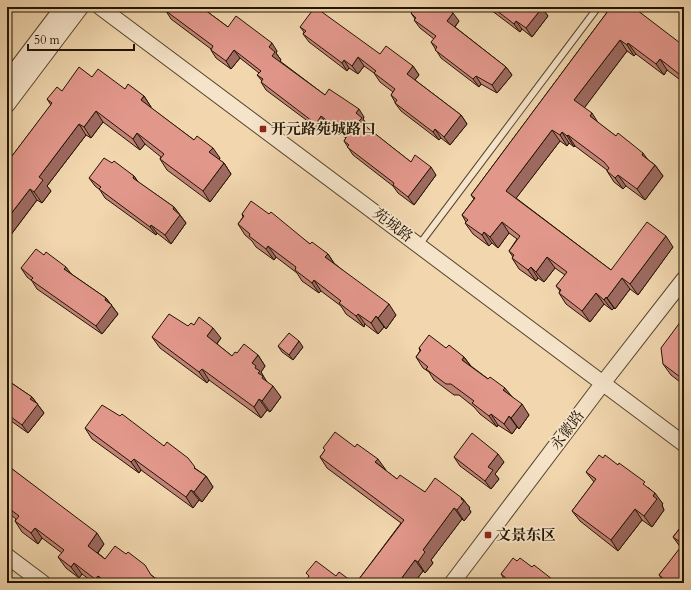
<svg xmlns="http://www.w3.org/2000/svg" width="691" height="590" font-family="Cardo,'Noto Serif SC',serif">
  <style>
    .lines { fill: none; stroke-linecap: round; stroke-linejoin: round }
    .service-casing { stroke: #56452d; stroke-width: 8 }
    .tertiary-casing { stroke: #56452d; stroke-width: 17 }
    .service { stroke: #f6e4ca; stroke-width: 6 }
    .tertiary { stroke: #f6e4ca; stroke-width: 15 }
    .wall { fill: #c28278; stroke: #221502 }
    .shaded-wall { fill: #9e6a61; stroke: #221502 }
    .building { fill: #e2978b; stroke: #221502 }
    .poi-dot { fill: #8f2418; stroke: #f6e4ca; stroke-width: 1.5 }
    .labels { text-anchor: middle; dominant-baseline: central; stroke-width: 3.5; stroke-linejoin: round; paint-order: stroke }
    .poi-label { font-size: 15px; font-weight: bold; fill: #221502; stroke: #f6e4ca; text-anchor: start }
    .street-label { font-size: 15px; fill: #221502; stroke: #f6e4ca }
  </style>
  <rect width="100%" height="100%" fill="#f1d6ae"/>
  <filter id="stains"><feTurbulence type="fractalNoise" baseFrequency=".005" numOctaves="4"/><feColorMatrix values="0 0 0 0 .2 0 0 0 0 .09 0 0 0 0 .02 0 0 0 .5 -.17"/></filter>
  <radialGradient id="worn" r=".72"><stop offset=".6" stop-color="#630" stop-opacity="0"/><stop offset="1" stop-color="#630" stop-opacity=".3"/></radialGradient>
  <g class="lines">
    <!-- service casing -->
    <g class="service-casing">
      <path id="service" d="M419 245 598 7"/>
    </g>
    <!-- tertiary casing -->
    <g class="tertiary-casing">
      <path id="tertiary" d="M100 7 684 444
        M7 81 63 7
        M7 105 81 7
        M7 556 43 583
        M452 583 603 383 684 279"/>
    </g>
    <!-- service -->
    <use href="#service" class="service"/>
    <!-- tertiary -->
    <use href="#tertiary" class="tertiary"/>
  </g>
  <!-- wall -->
  <path class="wall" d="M165 7H201L228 27 277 51 276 53 281 60 280 61 325 95 364 117 363 119 367 125 366 127 411 162 436 175 414 205 398 193 393 186 353 155 344 141 346 138 327 124 321 131 266 90 261 82 262 81 257 75 259 73 240 58 231 69 216 58 211 50V49L171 19 166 11 167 10Z
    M487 7H541L548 16 532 37 522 29 520 32Z
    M611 7 684 46V86L682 83 683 82 667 70 664 75 636 54 634 56 627 51 584 108 597 122 655 165 663 176 645 200 626 186 623 189 614 182 607 171V170L575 146 574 147 569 143 567 146 560 141 516 198 611 270 673 247 638 295 630 289 615 309 614 308 612 310 604 304 590 322 566 304 559 293 560 291 556 286 565 275 555 268 544 282 538 278 536 281 519 269 512 258 513 257 509 251 517 239 509 233 498 248 492 243 489 246 473 234 465 223 466 222 462 215 474 199 471 195Z
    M411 13 459 21 455 27 506 67 512 75 497 93 481 84 479 87 441 58 431 42 434 39 420 28 414 20 415 19Z
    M300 27 380 54 413 66 419 75 415 80 461 115 467 124 450 145 441 138 439 140 401 111 395 103V102L391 95 393 92 380 82 374 73 364 66 358 74 349 68 347 71 309 42 303 34 304 32Z
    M92 77 144 96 151 107V108L194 140 220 158 219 160 224 163 231 174 210 202 167 170 160 159 161 157 145 144 140 150 103 122 91 138 86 135 47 186 51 191 42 203 37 200 7 240V154L12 156 51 105 47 99 62 91Z
    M112 163 134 176 138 182 174 207 186 223 171 244 157 233 156 235 105 198 100 190 95 186 89 178Z
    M242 214H269L310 244 328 254 334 263 396 315 386 329 384 327 378 334 365 324 364 327 346 314 341 306 321 291 319 293 302 281 297 273 276 257 274 260 256 247 252 241 245 235 238 224 243 217Z
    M21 268 70 273 106 298 118 314 102 334 37 289 32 281 27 277Z
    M684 317V385L671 375 663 364Z
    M194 325 221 338 217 344 232 356 237 353 258 355 265 366 261 372 266 381 281 397 270 412 267 410 261 418 209 380 207 383 160 348 152 337Z
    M278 346 303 347 293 360 282 352Z
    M419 348H446L464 357 471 366 512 397 529 415 519 429 517 427 512 434 498 425 497 427 480 414 474 407 459 395H454L434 380 429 372 423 368 416 357 420 351Z
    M7 380 32 397 44 413 28 433 7 418Z
    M85 428 164 446 206 476 213 487 202 502 199 500 193 508 141 470 139 473 92 439Z
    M323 448 385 470 397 479 425 492 462 498 470 508 469 509 471 512 464 521 462 519 431 560 433 563 425 573 423 571 414 583H356L401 523 327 468 320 457 325 450Z
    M454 457 504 462 495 474 499 479 491 489 460 466Z
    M7 465 104 544 98 553 105 559 151 575 162 583H94L82 574 79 578 66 568 58 557 62 553 42 538 38 544 22 532 15 521 16 519 7 512Z
    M586 472 649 488 663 504 662 505 664 510 652 527 642 520 618 551 580 521 572 511 594 482Z
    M684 523V583H665L659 575 681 548 673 537Z
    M517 561 532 567 557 583H507L501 574Z"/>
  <!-- shaded-wall -->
  <path class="shaded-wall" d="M542 8 548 16 532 37 526 28Z
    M453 13 459 21 453 29 447 21Z
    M516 21 522 29 520 32 514 24Z
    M620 40 627 51 582 111 574 100Z
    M272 43 277 51 276 53 281 60 278 64 272 56 269 47Z
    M628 43 636 54 634 56 627 45Z
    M234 50 240 58 231 69 226 61Z
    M358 57 364 66 358 74 352 66Z
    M660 59 667 70 664 75 656 64Z
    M344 60 349 68 347 71 342 63Z
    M413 66 419 75 413 82 407 74Z
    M506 67 512 75 497 93 492 85Z
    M476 76 481 84 479 87 473 79Z
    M144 96 151 107 148 111 141 100Z
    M359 109 364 117 363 119 367 125 364 129 359 121 356 113Z
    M96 111 103 122 91 138 84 127Z
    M592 113 599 124 590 116Z
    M461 115 467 124 450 145 444 137Z
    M321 116 327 124 321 131 316 124Z
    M79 124 86 135 47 186 51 191 42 203 34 192 39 177Z
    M435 129 441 138 439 140 433 132Z
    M552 130 560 141 514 201 506 191Z
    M562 132 569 143 567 146 560 135Z
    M137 133 145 144 140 150 133 139Z
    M568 135 575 146 574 147 567 136Z
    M213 148 220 158 217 163 209 152Z
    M643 153 651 164 642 155Z
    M224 163 231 174 210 202 203 191Z
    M655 165 663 176 645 200 637 189Z
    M431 167 436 175 414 205 408 197Z
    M618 175 626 186 623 189 615 178Z
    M134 176 140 185 133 178Z
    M30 189 37 200 7 240V219Z
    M174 207 186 223 171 244 165 235 173 209Z
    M502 222 509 233 498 248 490 237Z
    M151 225 157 233 156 235 150 227Z
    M484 232 492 243 489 246 482 235Z
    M666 236 673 247 638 295 630 284Z
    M268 246 276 257 274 260 266 249Z
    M328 254 335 265 325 257Z
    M547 257 555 268 544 282 536 272Z
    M66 267 72 275 64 269Z
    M531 267 538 278 536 281 528 270Z
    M622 278 630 289 615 309 607 298Z
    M314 280 321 291 319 293 312 283Z
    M596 293 604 304 590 322 582 311Z
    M606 297 614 308 612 310 604 300Z
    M106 298 118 314 102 334 96 326 105 300Z
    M389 304 396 315 386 329 378 318Z
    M358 314 365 324 364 327 356 316Z
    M376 316 384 327 378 334 371 323Z
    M213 328 221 338 214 347 207 336Z
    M299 341 303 347 293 360 289 355Z
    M258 355 265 366 261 372 270 387V389L255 368 252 363Z
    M464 357 472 368 462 360Z
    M202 369 209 380 207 383 199 372Z
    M273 386 281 397 270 412 262 401Z
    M505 388 513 398 503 390Z
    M32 397 44 413 28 433 22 425 30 399Z
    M259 399 267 410 261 418 254 407Z
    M522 404 529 415 519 429 511 418Z
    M491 414 498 425 497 427 489 416Z
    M509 416 517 427 512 434 504 424Z
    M498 454 504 462 495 474 499 479 491 489 485 481 488 467Z
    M134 459 141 470 139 473 131 462Z
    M378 459 386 470 375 462Z
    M206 476 213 487 202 502 194 492Z
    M191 490 199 500 193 508 186 497Z
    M655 493 663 504 662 505 664 510 652 527 644 516 653 496Z
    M462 498 470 508 469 509 471 512 464 521 457 510Z
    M454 508 462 519 431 560 433 563 425 573 418 562 423 550Z
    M635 509 642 520 618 551 611 540Z
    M35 528 42 538 38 544 31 533Z
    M97 533 104 544 95 556 88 546Z
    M415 560 423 571 414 583H398Z
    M74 563 82 574 79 578 71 567Z
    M98 576 103 583H98L95 579Z"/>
  <!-- building -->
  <path class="building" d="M166 7H201L228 27 236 16 272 43 269 47 275 52 272 56 325 95 329 89 359 109 356 113 362 118 359 121 411 162 415 155 431 167 408 197 393 185 394 183 347 147 349 145 344 141 347 136 321 116 316 124 261 82 263 79 257 75 261 71 234 50 226 61 211 50 213 46 166 11 168 8Z
    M315 7 380 54 386 46 413 66 407 74 461 115 444 137 435 129 433 132 395 103 397 100 391 95 395 89 374 73 376 71 358 57 352 66 344 60 342 63 303 34 306 31 300 27Z
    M416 7H445L453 13 447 21 506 67 492 85 476 76 473 79 435 50 437 47 431 42 436 36 414 20 416 18 411 13Z
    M492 7H541L542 8 526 28 516 21 514 24Z
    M611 7H633L684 46V78L660 59 656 64 628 43 627 45 620 40 574 100 592 113 590 116 616 136 618 133 643 153 642 155 655 165 637 189 618 175 615 178 607 171 609 168 604 162 568 135 567 136 562 132 560 135 552 130 506 191 611 270 647 222 666 236 630 284 622 278 607 298 606 297 604 300 596 293 582 311 559 293 561 290 556 286 567 272 547 257 536 272 531 267 528 270 512 258 514 255 509 251 520 236 502 222 490 237 484 232 482 235 465 223 468 220 462 215 475 198 471 195Z
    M79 67 92 77 98 69 125 89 128 84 144 96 141 100 194 140 197 136 213 148 209 152 224 163 203 191 160 159 164 154 137 133 133 139 96 111 84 127 79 124 39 177 43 180 34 192 30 189 7 219V154L8 153 12 156 52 103 47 99 57 87 62 91Z
    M104 158 112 163 114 161 134 176 133 178 174 207 173 209 180 215 165 235 151 225 150 227 99 189 101 187 89 178Z
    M251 201 269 214 271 212 310 244 312 242 328 254 325 257 389 304 378 318 376 316 371 323 358 314 356 316 339 303 341 301 314 280 312 283 295 270 296 267 268 246 266 249 249 236 250 234 238 224 244 216 242 214Z
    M36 249 44 255 46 252 66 267 64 269 106 298 105 300 112 305 96 326 31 280 33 278 21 268Z
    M169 314 188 326 191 323 194 325 199 317 213 328 207 336 232 356 235 352 237 353 244 344 258 355 252 363 256 366 255 368 260 371 258 373 263 376 262 378 273 386 262 401 259 399 254 407 202 369 199 372 152 337Z
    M684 317V380L663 364 661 348Z
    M289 333 299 341 289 355 278 346Z
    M429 335 446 348 449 345 464 357 462 360 488 379 490 377 505 388 503 390 522 404 511 418 509 416 504 424 491 414 489 416 472 403 474 401 451 384H446L426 369 428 367 416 357 421 350 419 348Z
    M7 380 32 397 30 399 38 404 22 425 7 414Z
    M102 405 120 416 122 414 164 446 167 442 188 458 195 467 194 468 206 476 194 492 191 490 186 497 134 459 131 462 85 428Z
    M335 432 355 447 357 444 378 459 375 462 397 479 400 475 425 492 435 478 462 498 461 499 464 501 457 510 454 508 423 550 425 552 418 562 415 560 398 583H356L404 520 320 457 325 450 323 448Z
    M472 433 498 454 488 467 493 470 485 481 454 457Z
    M599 455 603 458 605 455 618 465 619 463 645 482 643 484 655 493 653 496 657 499 644 516 635 509 611 540 572 511 596 479 586 472Z
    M7 465 97 533 88 546 105 559 115 546 126 554 128 552 145 565 151 575 162 583H108L98 576 95 579 74 563 71 567 58 557 64 550 35 528 31 533 15 521 19 516 7 507Z
    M684 523V583H669L659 575 683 544 673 537Z
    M513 558 517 561 520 558 532 567 534 565 557 583H510L511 582 501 574Z
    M316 561 336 576 339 572 354 583H304L309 576 306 573Z"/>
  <!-- markers -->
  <g class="poi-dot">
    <rect x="259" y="125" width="8" height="8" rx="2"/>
    <rect x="484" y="531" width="8" height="8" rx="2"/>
  </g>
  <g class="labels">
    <!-- poi labels -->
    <g class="poi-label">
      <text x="271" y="129">开元路苑城路口</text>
      <text x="496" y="535">文景东区</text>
    </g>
    <!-- street labels -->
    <g class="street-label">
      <text transform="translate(393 225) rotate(37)">苑城路</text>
      <text transform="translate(567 430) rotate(-53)">永徽路</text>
    </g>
  </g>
  <!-- margin -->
  <rect width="691" height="590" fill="none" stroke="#f1d6ae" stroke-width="24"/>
  <rect x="8" y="8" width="675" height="574" fill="none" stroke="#221502" stroke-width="2"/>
  <rect x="12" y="12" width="667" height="566" fill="none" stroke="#221502"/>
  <!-- scale -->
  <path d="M28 44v6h106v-6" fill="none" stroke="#221502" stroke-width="2"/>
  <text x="34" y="44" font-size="12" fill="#221502" stroke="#f6e4ca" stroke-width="3" paint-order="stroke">50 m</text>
  <rect width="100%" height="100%" filter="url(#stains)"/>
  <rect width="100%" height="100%" fill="url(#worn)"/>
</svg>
